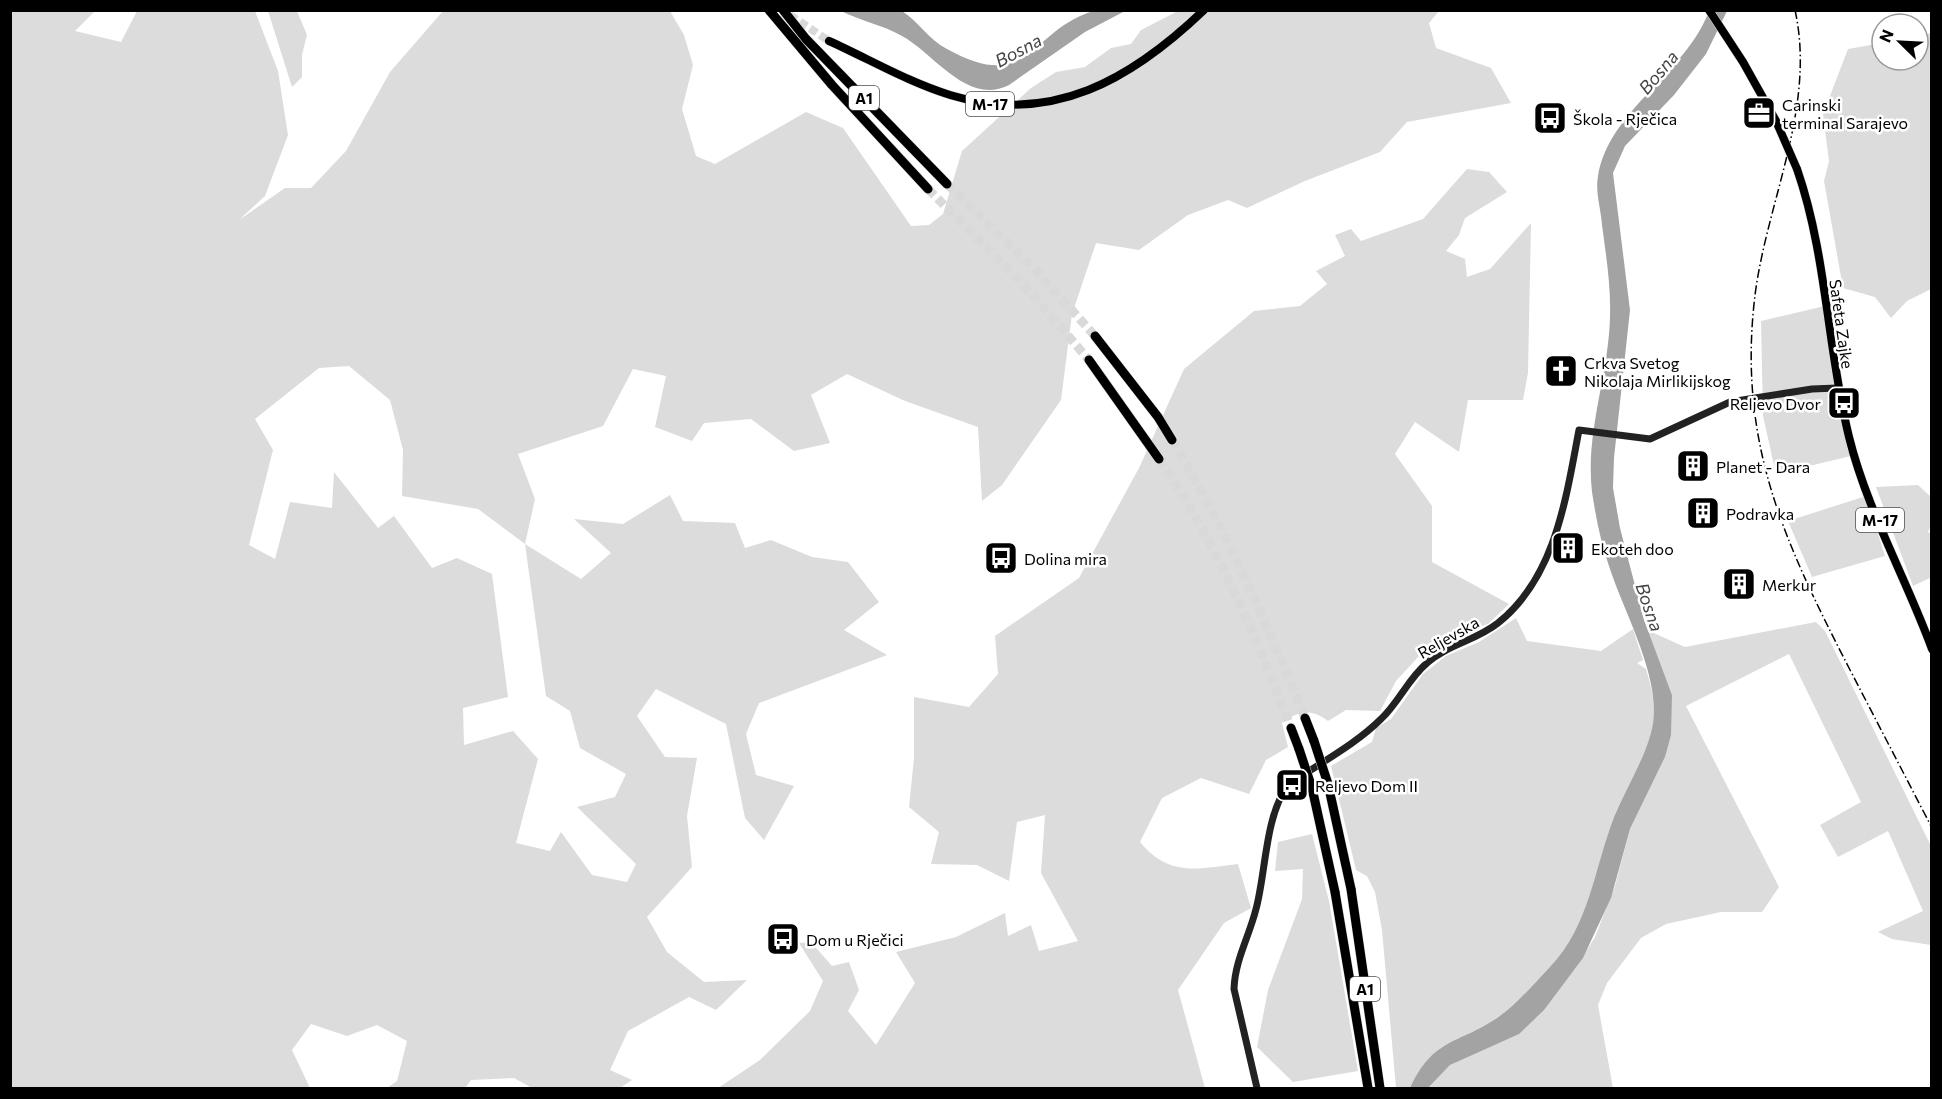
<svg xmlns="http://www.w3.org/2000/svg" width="1942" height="1099" font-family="Commissioner,sans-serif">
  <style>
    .green { fill: #dcdcdc; fill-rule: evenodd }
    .water { fill: #a3a3a3 }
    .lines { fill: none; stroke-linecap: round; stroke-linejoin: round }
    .primary-tunnel { stroke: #d9d9d9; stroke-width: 8; stroke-dasharray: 8 4; stroke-linecap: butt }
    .motorway-tunnel { stroke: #d9d9d9; stroke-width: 9; stroke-dasharray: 9 4.5; stroke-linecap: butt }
    .primary-casing { stroke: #dbdbdb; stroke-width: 9 }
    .motorway-casing { stroke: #dbdbdb; stroke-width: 10 }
    .secondary { stroke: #222; stroke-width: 7 }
    .primary { stroke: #000; stroke-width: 8 }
    .motorway { stroke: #000; stroke-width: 9 }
    .rail { stroke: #000; stroke-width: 1.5; stroke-dasharray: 9 3 1.5 3; stroke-linecap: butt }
    .primary-bridge-casing { stroke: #dbdbdb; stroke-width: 9; stroke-linecap: butt }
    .motorway-bridge-casing { stroke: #dbdbdb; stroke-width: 10; stroke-linecap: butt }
    .primary-bridge { stroke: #000; stroke-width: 8 }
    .motorway-bridge { stroke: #000; stroke-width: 9 }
    .labels { text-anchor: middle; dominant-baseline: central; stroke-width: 5; stroke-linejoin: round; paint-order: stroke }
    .shield { fill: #fff; stroke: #4c4c4c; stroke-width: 1.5 }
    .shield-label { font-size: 15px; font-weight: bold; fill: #000 }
    .poi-label { font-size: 16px; fill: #000; stroke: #fff; text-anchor: start }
    .street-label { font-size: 16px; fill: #000; stroke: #fff }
    .water-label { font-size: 18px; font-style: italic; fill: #444; stroke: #fff }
  </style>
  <rect width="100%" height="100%" fill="#fff"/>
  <!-- green -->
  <path class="green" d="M10 11H95L75 31 121 42 137 11H255L278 71 288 135 265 196 239 220 285 188H311L346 151 390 72 443 11H670L684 35 693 65 682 109 696 156 715 164 806 112 843 128 911 226 929 225 943 214 962 151 1031 88 1056 72 1085 67 1111 48 1131 44 1141 30 1178 11H1439L1429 23 1436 48 1491 68 1511 103 1407 122 1380 152 1305 181 1247 208 1228 200 1188 215 1139 250 1096 243 1072 314 1061 400 1002 485 982 501 978 427 905 401 847 374 811 395 830 443 794 451 751 419 704 423 692 441 655 427 666 376 633 369 603 426 518 454 535 499 525 544 581 579 611 553 574 519 623 524 670 495 683 521 735 523 745 548 771 540 812 557 848 562 879 602 844 630 887 655 759 703 746 734 756 775 794 786 764 840 745 818 726 724 656 689 637 716 665 757 697 758 687 816 692 867 647 917 667 952 704 982 747 980 716 1010 689 997 628 1031 610 1070 632 1080 620 1088H532L514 1078 471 1080 465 1088H387L397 1081 407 1041 377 1025 347 1036 311 1024 292 1050 310 1088H11ZM349 366 390 400 403 450 402 496 478 509 525 544 546 696 570 711 580 748 626 774 615 797 577 807 636 864 627 882 592 875 561 832 550 851 516 843 538 759 513 731 464 745 463 708 508 697 492 574 457 558 432 568 394 516 378 528 334 472 332 508 290 502 275 559 249 545 273 450 255 419 319 368Z
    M268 11H297L307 35 302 55V77L292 87Z
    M1931 33V289L1907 301 1891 318 1875 297 1843 288 1824 181 1829 161 1823 114 1848 49 1882 43V60H1918V36Z
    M1467 169 1489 172 1507 192 1465 218 1459 235 1446 251 1465 259 1467 277 1490 269 1531 223 1528 373 1523 400H1468L1459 452 1415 422 1395 454 1432 506V562L1509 604 1488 624 1452 636 1420 655 1396 681 1380 711 1346 710 1328 721C1311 708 1298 711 1282 723L1288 747 1266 760 1249 794 1201 778 1162 798 1140 842C1169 877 1197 869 1238 864L1251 908 1224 923 1178 990 1205 1088H718L760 1060 810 1011 823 981 799 943 811 942 832 966 849 962 859 990 848 1011 876 1045 915 983 896 952 956 937 1005 913 1008 936 1031 925 1039 951 1078 941 1041 873 1045 815 1017 822 1009 881 977 865 931 864 939 832 909 807 914 758V697L969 707 998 674 995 636 1079 578 1139 468 1184 369 1254 311 1300 306 1327 284 1316 271 1345 256 1335 235 1351 229 1361 241 1423 219Z
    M1825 306 1855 455 1776 474 1763 416 1761 321Z
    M1918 485 1931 497V525L1928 532 1931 534 1932 577 1913 586 1876 487Z
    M1866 496 1885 556 1812 577 1788 521Z
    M1516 618 1527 641 1601 651 1633 629 1643 660 1637 663 1646 669C1652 689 1657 711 1652 732 1643 762 1625 790 1613 819 1599 858 1594 900 1574 936 1558 964 1531 989 1507 1010 1469 1043 1435 1033 1410 1088H1396L1382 930 1375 892 1367 876 1356 870 1331 766 1372 742 1376 728 1391 719 1423 674 1446 656 1479 642Z
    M1816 622 1825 631 1931 846V945L1892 939 1878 932 1923 911 1888 831 1838 857 1820 825 1861 802 1789 654 1686 706 1779 887 1762 912H1721L1666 924 1641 938 1607 983 1598 1005 1613 1088H1428L1450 1065 1480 1050 1575 969 1595 937 1615 886 1630 829 1665 757 1672 695 1647 630 1685 647Z
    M1312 834 1329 901 1358 1071 1293 1082 1257 1047 1268 990 1302 899 1303 869 1275 871 1278 842Z"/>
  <!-- water -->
  <path class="water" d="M841 11H902C919 22 929 40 947 49 1030 95 1029 31 1093 11 1102 8 1115 10 1125 11L1085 32 1009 85C967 106 935 54 902 36 883 25 861 21 841 11Z
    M1709 11H1727L1706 54 1674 95 1625 146 1613 173 1630 310 1614 458 1613 488 1620 528 1644 620 1672 695 1671 735 1665 757 1630 829 1611 898 1583 958 1544 1010 1519 1034 1450 1065 1428 1088H1410C1433 1038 1458 1044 1497 1018 1517 1004 1534 984 1550 967 1590 925 1594 869 1614 817 1626 788 1643 762 1651 733 1665 684 1625 615 1610 569 1601 544 1596 518 1592 492 1585 432 1609 375 1610 316 1611 286 1606 255 1602 225 1601 209 1595 192 1598 176 1609 110 1686 73 1709 11Z"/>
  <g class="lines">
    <!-- primary-tunnel -->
    <path class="primary-tunnel" d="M790 15 829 41"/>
    <!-- motorway-tunnel -->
    <path class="motorway-tunnel" d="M947 184 1034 268 1095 336
      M928 189 1023 284 1089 360
      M1172 440C1225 528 1267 623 1305 718
      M1159 459C1216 541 1255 635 1291 728"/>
    <!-- primary casing -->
    <g class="primary-casing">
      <path id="primary" d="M1709 10 1743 62 1776 121
        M829 41C869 59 908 82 950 95 1052 126 1132 79 1204 10
        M1797 169C1827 255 1827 348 1849 437 1867 510 1906 578 1932 649"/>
    </g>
    <!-- motorway casing -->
    <g class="motorway-casing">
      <path id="motorway" d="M769 10 832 85 928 189
        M783 10 806 39 947 184
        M1095 336 1158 417 1172 440
        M1089 360 1159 459
        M1305 718 1314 741
        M1291 728 1299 749
        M1351 889 1380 1088
        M1335 892 1368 1088"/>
    </g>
    <!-- secondary -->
    <path class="secondary" d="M1257 1088 1234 989C1235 960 1249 937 1256 909 1266 872 1265 816 1288 785 1318 764 1355 745 1381 719 1399 702 1408 679 1427 663 1447 645 1477 640 1498 623 1556 577 1566 497 1579 430L1650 439 1730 402 1812 389 1837 388"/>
    <!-- primary -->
    <use href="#primary" class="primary"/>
    <!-- motorway -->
    <use href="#motorway" class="motorway"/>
    <!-- rail -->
    <path class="rail" d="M1795 10C1817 110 1764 206 1754 304 1739 446 1786 545 1848 666 1876 720 1904 774 1932 828"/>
    <!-- primary-bridge casing -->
    <g class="primary-bridge-casing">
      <path id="primary-bridge" d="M1776 121 1797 169"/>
    </g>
    <!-- motorway-bridge casing -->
    <g class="motorway-bridge-casing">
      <path id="motorway-bridge" d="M1314 741 1328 784 1351 889
        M1299 749 1312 788 1335 892"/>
    </g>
    <!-- primary-bridge -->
    <use href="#primary-bridge" class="primary-bridge"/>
    <!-- motorway-bridge -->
    <use href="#motorway-bridge" class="motorway-bridge"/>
  </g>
  <!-- icons -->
  <defs>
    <g id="office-square" transform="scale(1.725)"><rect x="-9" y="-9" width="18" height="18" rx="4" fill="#000" stroke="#fff"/><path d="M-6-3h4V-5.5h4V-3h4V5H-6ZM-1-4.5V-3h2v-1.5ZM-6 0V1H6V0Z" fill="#fff"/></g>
    <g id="bus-square" transform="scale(1.725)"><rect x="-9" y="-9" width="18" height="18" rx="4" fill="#000" stroke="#fff"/><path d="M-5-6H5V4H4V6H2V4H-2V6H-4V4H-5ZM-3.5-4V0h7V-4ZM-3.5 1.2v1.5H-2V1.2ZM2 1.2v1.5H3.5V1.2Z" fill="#fff"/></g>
    <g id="church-square" transform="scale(1.725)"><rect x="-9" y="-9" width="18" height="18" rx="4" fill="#000" stroke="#fff"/><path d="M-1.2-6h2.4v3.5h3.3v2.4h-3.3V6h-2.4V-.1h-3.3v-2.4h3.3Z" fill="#fff"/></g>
    <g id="building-square" transform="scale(1.725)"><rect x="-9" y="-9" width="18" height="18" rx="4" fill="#000" stroke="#fff"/><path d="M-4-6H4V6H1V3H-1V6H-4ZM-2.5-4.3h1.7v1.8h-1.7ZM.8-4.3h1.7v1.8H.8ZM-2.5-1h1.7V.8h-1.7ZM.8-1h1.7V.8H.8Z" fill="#fff"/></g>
  </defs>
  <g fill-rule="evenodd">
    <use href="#office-square" x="1759" y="113"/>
    <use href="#bus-square" x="1550" y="118"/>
    <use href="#church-square" x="1561" y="371"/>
    <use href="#bus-square" x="1844" y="403"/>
    <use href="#building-square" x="1693" y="466"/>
    <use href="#building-square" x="1703" y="513"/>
    <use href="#building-square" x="1568" y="548"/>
    <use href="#bus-square" x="1001" y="558"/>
    <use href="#building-square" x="1739" y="584"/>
    <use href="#bus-square" x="1292" y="785"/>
    <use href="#bus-square" x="783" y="939"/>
  </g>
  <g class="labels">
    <!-- shield labels -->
    <g class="shield">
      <rect x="849" y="86" width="30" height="24" rx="4.5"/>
      <rect x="966" y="92" width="48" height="24" rx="4.5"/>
      <rect x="1856" y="508" width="48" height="24" rx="4.5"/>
      <rect x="1350" y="977" width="30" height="24" rx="4.5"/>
    </g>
    <g class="shield-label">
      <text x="864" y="98">A1</text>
      <text x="990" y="104">M-17</text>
      <text x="1880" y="520">M-17</text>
      <text x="1365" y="989">A1</text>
    </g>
    <!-- poi labels -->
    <g class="poi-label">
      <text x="1782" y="104">Carinski<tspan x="1782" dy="18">terminal Sarajevo</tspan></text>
      <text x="1573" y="118">Škola - Rječica</text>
      <text x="1584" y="362">Crkva Svetog<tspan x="1584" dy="18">Nikolaja Mirlikijskog</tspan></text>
      <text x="1821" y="403" text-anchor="end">Reljevo Dvor</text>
      <text x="1716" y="466">Planet - Dara</text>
      <text x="1726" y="513">Podravka</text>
      <text x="1591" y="548">Ekoteh doo</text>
      <text x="1024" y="558">Dolina mira</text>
      <text x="1762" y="584">Merkur</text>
      <text x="1315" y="785">Reljevo Dom II</text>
      <text x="806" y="939">Dom u Rječici</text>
    </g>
    <!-- street labels -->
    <g class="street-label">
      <text transform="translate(1842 324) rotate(82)">Safeta Zajke</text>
      <text transform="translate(1448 637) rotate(-30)">Reljevska</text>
    </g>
    <!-- water labels -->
    <g class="water-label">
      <text transform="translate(1018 50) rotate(-28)">Bosna</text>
      <text transform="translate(1658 72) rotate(-50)">Bosna</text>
      <text transform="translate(1650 607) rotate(71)">Bosna</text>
    </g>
  </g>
  <!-- border -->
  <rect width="1942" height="1099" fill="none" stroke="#000000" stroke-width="24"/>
  <!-- north arrow -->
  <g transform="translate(1900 42) rotate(294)"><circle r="28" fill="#ffffff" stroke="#999999" stroke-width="1.5"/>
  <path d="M0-4.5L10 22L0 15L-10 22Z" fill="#000000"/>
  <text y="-9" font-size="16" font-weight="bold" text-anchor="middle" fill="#000000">N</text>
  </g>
</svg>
